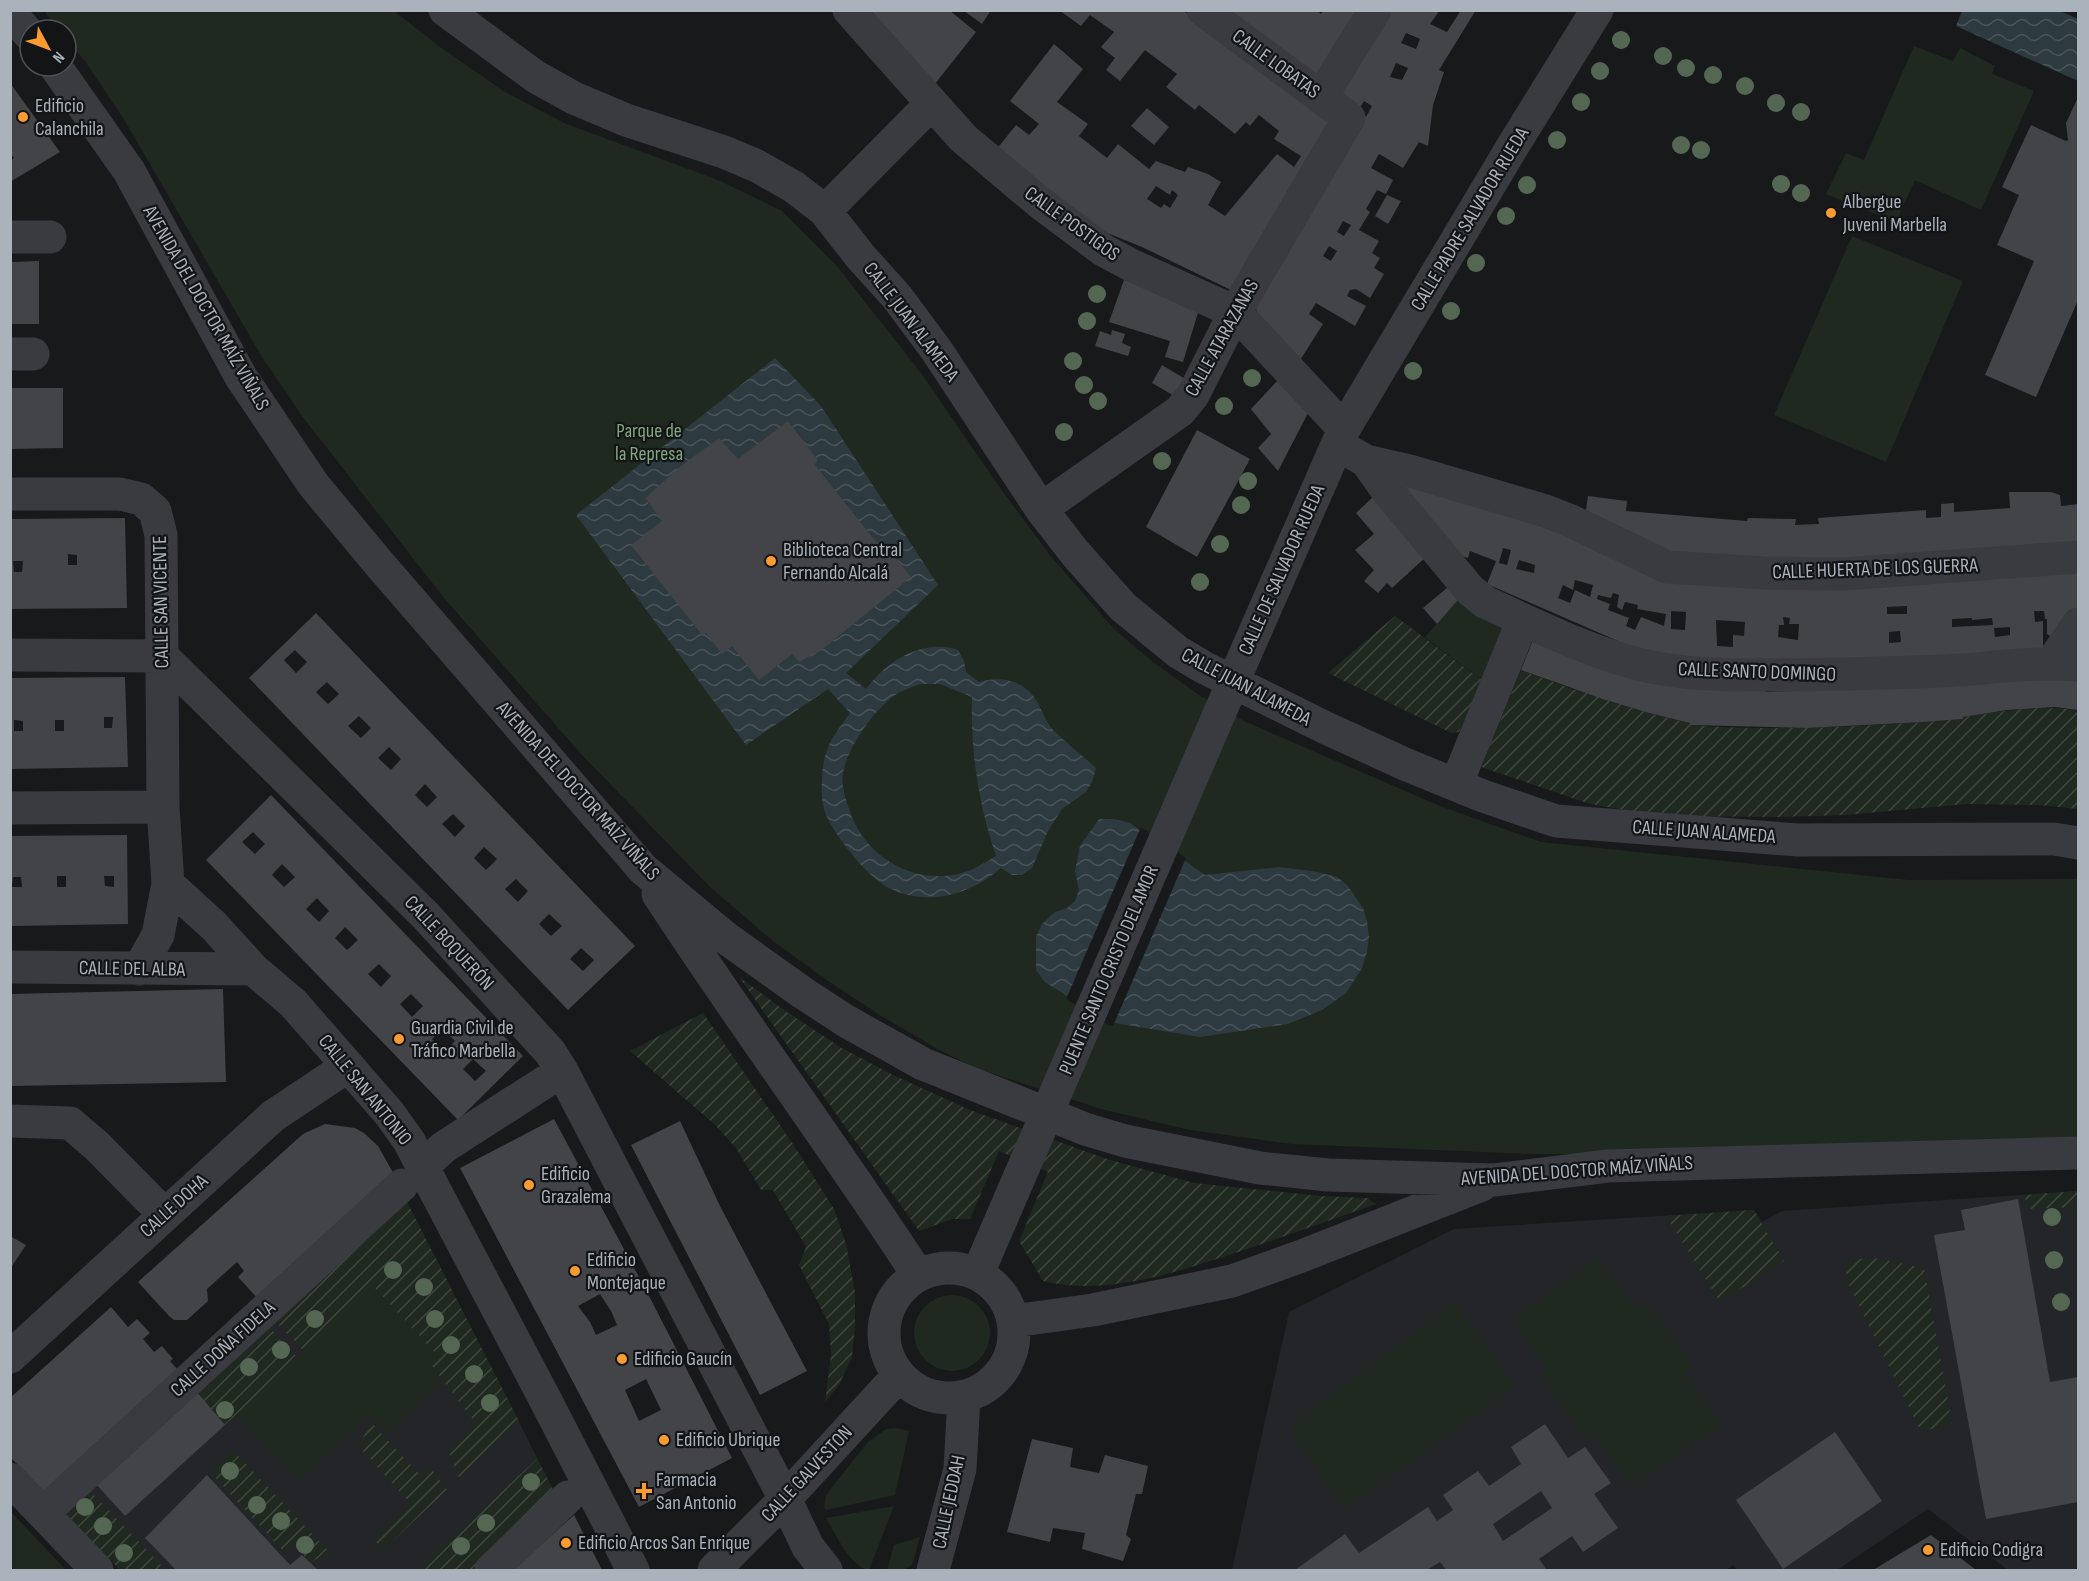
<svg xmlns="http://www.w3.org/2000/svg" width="2089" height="1581" font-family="'Sofia Sans Condensed',sans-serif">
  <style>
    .built { fill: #242528 }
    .green { fill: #202920 }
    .garden { fill: url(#garden-furrows) }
    .water { fill: url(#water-waves); fill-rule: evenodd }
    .pier { fill: #18191b }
    .building { fill: #424448; fill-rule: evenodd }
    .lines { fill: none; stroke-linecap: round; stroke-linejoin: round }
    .minor { stroke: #393b40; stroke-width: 33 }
    .tree { fill: #536753 }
    .poi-dot { fill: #fc9b2f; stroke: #131416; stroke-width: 2 }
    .labels { text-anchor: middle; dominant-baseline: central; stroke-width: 4.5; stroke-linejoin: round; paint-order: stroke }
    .street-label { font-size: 20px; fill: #aab2bb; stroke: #131416 }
    .poi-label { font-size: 20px; fill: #aab2bb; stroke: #131416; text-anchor: start }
    .park-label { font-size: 20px; fill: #83a780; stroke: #131416 }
  </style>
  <defs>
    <pattern id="garden-furrows" width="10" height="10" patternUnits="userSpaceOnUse" patternTransform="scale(1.5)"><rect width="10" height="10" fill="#202920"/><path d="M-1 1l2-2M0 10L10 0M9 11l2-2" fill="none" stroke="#3e463e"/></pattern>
    <pattern id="water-waves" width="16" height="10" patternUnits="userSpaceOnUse" patternTransform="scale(1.5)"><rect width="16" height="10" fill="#2d3a40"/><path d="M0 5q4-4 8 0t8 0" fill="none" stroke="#49545a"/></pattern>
  </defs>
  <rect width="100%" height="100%" fill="#18191b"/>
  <!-- built -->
  <path class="built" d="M2078 1191V1570H2008L1928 1509 1837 1570H1738L1733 1565 1726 1570H1232L1289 1312 1454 1229 1753 1210 1762 1222 1782 1211Z
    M406 1200 556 1495 475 1570H120L63 1512Z"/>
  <!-- green -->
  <path class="green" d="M44 11H394L440 47 505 92 564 123 718 180 782 211 836 265 921 373 998 485 1049 554 1114 629 1153 662 1199 695 1246 722 1440 806 1541 842 1909 880 2078 879V1142L1671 1155 1535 1154 1292 1144 1190 1130 1101 1109 976 1068 941 1051 878 1014 825 979 773 941 711 888 582 755 444 598 302 416 262 357 125 121 87 64 66 38V30H59Z
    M1914 46 1953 61 1960 48 1995 66 1992 74 2034 91 1981 210 1915 180 1896 222 1826 194 1846 153 1864 160Z
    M1852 236 1963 281 1886 462 1774 415Z
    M1458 600 1503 626 1483 681 1425 637Z
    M1598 1257 1636 1309 1646 1302 1692 1367 1683 1374 1721 1424 1632 1487 1596 1437 1588 1442 1540 1377 1549 1371 1513 1320Z
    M374 1287 436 1354 426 1363 443 1382 388 1434 369 1415 299 1480 236 1414Z
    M914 1333a38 38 0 1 1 76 0a38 38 0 1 1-76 0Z
    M1454 1303 1515 1387 1345 1508 1287 1428Z
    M896 1428 909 1431 895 1495 826 1510 824 1508 826 1495 868 1442 886 1429Z
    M894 1506 869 1570C851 1568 835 1533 826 1518Z
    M11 1512 66 1570H11Z
    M920 1537 912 1565 903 1570H887L894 1545Z"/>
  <!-- garden -->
  <path class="garden" d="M1395 616 1483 681 1459 732 1451 733 1328 673Z
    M1521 670 1575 690 1576 689 1648 713 1690 723V725C1781 732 1873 726 1963 719V717C2002 711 2040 705 2078 710V809L2040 805 1966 804 1846 815 1781 817 1659 816 1590 804 1481 767Z
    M739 977 784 1010 840 1047 893 1075 970 1110 1107 1159 1194 1183 1321 1196 1367 1198 1376 1204C1331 1220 1286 1236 1241 1251 1180 1271 1108 1297 1043 1281L1019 1241 1048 1172 999 1151 970 1219H952L919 1231Z
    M703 1013 793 1144 834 1209 846 1244 855 1292V1325L852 1357 839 1385 825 1402 831 1355 829 1324 799 1265 806 1247 773 1190H761L736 1148 714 1124 630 1051Z
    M2078 1191V1207L2027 1209 2025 1195Z
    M406 1200 519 1421 459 1478 448 1450 471 1429 474 1421 428 1361 436 1354 374 1287 304 1351 274 1320Z
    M1754 1210 1784 1261 1720 1302 1666 1216Z
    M1875 1258 1924 1268 1952 1423 1921 1432 1847 1281 1846 1264 1855 1259Z
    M268 1326 297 1357 225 1425 196 1391Z
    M369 1420 420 1475 429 1466 447 1490 383 1550 373 1539 411 1504 360 1448Z
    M234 1451 330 1553 310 1562 293 1544 284 1552 210 1472Z
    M537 1459 556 1495 475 1570H417Z
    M88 1489 166 1570H120L63 1512Z"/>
  <!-- water -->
  <path class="water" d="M1962 11H2060L2078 19V81L1956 26Z
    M775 358 821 406 938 585 846 673 866 689C887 661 922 638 958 650L964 661 966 672 979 682C999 676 1021 679 1034 697 1042 708 1044 720 1053 730 1066 743 1082 755 1096 768L1092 782 1086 792 1062 809 1048 831 1032 868 1022 875H1012L1001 868C970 895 928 907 889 888 872 879 858 862 846 847 836 833 823 816 822 798 821 779 822 756 832 739 837 730 844 722 850 713L828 689 746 745 576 515ZM921 684H940L972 697C970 750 979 806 996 856 987 861 978 868 968 871 918 889 864 858 849 809 845 797 841 785 843 773 847 747 877 705 900 692 906 689 914 686 921 684Z
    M1099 819H1114L1130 823 1205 875 1278 867 1313 871 1337 877 1347 885 1363 908 1367 921 1369 937 1367 952 1362 968 1346 993 1322 1010 1288 1024 1200 1037 1109 1022 1045 982 1036 970V937L1042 924 1055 912 1067 908 1075 901 1079 890 1075 871 1080 846Z"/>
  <!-- pier -->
  <path class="pier" d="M1141 827 1186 858 1113 1026 1108 1025 1066 999Z"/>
  <!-- building -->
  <path class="building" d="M867 10H949L976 32 931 89Z
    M963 10H991L982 24Z
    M1059 10H1182L1338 120 1235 292 1142 247 1105 232 996 150 1016 125 1029 135 1039 124 1010 101 1054 44 1083 69 1057 102 1088 124 1079 136 1107 158 1118 144 1149 169 1156 161 1185 172 1188 167 1208 174 1221 182 1208 205 1225 216 1277 154 1294 167 1301 156 1274 139 1279 131 1259 115 1250 126 1246 122 1235 134 1199 105 1195 110 1166 87 1177 74 1145 50 1120 81 1106 70 1115 58 1101 47 1114 32 1090 15 1081 26ZM1156 186 1170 195 1172 190 1178 195 1170 208 1164 204 1161 208 1147 199Z
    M1224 10H1316L1321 14 1324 10H1367L1321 81Z
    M1383 10H1440L1430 24 1447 32 1461 10H1476L1439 70 1444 72 1433 105 1428 146 1419 142 1403 168 1379 154 1371 168 1393 180 1386 194 1377 190 1366 209 1370 212 1359 230 1379 241 1372 253 1380 258 1374 268 1384 274 1370 298 1356 289 1350 290 1347 296 1366 306 1355 326 1316 303 1309 314 1323 324 1297 365 1258 319 1256 308 1360 114 1366 117 1372 106 1364 101 1357 112 1334 99ZM1406 33 1420 39 1416 49 1401 43ZM1396 63 1408 68 1402 80 1390 77ZM1343 221 1351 225 1344 236 1337 232ZM1329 246 1337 251 1331 261 1323 256Z
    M10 83 60 152 10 182V161L14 158 10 153Z
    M2078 97V300L2036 397 1985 375 2034 261 1997 245 2019 195 2002 187 2031 125 2066 141 2068 140 2066 123Z
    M1147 108 1169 127 1154 145 1131 126Z
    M1387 195 1401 201 1388 224 1375 216Z
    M39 261V324H10V262Z
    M1124 280 1200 306 1183 362 1165 357 1170 341 1109 322Z
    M1112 330 1125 334 1122 343 1131 347 1128 356 1095 346 1100 331 1111 335Z
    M1162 365 1187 380 1176 397 1152 383Z
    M1278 380 1308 413 1278 471 1258 448 1271 434 1251 409Z
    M10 388H63V448L10 449Z
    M788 421 818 460 815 465 877 543 881 540 911 577 824 648 799 662 792 654 759 680 732 646 722 654 706 633 702 635 631 545 662 521 645 498 681 466 719 438 738 459Z
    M1197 430 1250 459 1197 557 1146 527Z
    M1403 481 1483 506 1621 555 2078 569V607L2055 639 2047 634V619H2045L2044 611H2034L2035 622 2043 621V654L1705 664 1627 645 1487 584 1496 561 1470 551 1468 558 1455 554 1399 487ZM1503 548 1511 550 1507 565 1499 563ZM1519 560 1535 565 1534 573 1516 569ZM1575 580 1593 585 1590 597 1575 590 1570 603 1558 598 1563 585 1573 590ZM1613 593 1619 595 1617 607 1622 610 1625 602 1638 605 1637 609 1666 614 1664 626 1641 617 1635 630 1626 626 1629 618 1608 610 1610 604 1597 599 1598 595 1611 598ZM1907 606V614H1887V607ZM1671 611 1686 612 1685 630 1671 629ZM1783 617 1790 618 1789 624H1799L1798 640 1778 637 1779 625H1784ZM1972 618V620L1992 618 1993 625 1952 627V619ZM1716 620 1745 622 1744 636 1733 635V647L1717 646ZM2010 627V635L1995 637 1994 628ZM1900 631 1901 642 1889 643V632Z
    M2009 492H2051L2060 495 2061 506 2078 504V544L1822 560 1665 554 1586 510 1588 496 1627 501 1626 511 1747 521 1748 518 1796 519 1795 525 1819 524 1818 518 1926 510V518L1941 517V504L1954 503V512L2010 508Z
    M1375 495 1426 557 1392 588 1387 583 1378 593 1364 581 1374 570 1355 550 1374 534 1356 513Z
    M125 518 127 608 10 609V519ZM68 554 77 555V565H68ZM13 561H23L22 572H14Z
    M1448 587 1458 600 1437 624 1423 608Z
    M316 613 635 946 568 1010 249 678ZM295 650 307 662 296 673 284 660ZM327 682 339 694 328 704 316 692ZM359 716 371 728 361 738 348 726ZM389 747 401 759 391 770 378 758ZM425 784 437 797 427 807 415 795ZM453 814 465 826 455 837 442 824ZM484 847 497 859 486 870 474 858ZM516 879 528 891 518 902 505 889ZM549 914 562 926 551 936 539 924ZM581 948 594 960 583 971 570 959Z
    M1535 635 1765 690 1766 692 2078 676V710L2055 707 2007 710 1963 717V719L1923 722 1807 728 1690 725V723L1649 713 1603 699 1521 670Z
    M125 677 128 767 10 769V678ZM104 717H113L112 728H104ZM14 720 23 721V731H14ZM55 720H64V731H55Z
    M271 795 523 1056 458 1120 206 860ZM253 832 265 844 255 854 242 842ZM282 864 295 877 284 887 272 875ZM317 898 329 911 319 922 306 909ZM345 927 358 940 347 950 335 938ZM379 964 391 976 381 987 368 974ZM411 994 423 1006 412 1017 400 1004ZM443 1029 455 1041 444 1052 432 1039ZM473 1059 486 1071 475 1081 463 1069Z
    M127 835 128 924 10 926V887H22L21 877H13L12 885H10V836ZM57 876H66V887H57ZM104 876H114V887L105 886Z
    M223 989 226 1082 10 1086V994Z
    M554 1119 647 1292 732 1458 639 1507 460 1168ZM600 1294 611 1311 617 1325 596 1335 590 1322 578 1306ZM646 1379 661 1410 639 1421 625 1390Z
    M680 1121 720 1206 807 1371 760 1395 631 1145Z
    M325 1124 355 1128 364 1133 378 1146 395 1176 258 1299 238 1277 244 1271 237 1262 207 1289 208 1301 187 1320H174L169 1316 138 1282 303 1134Z
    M2018 1199 2050 1382 2078 1377V1502L1986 1519 1934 1235 1965 1230 1961 1210Z
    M10 1236 26 1245 10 1269Z
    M111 1307 128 1327 137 1319 150 1333 143 1339 154 1352 162 1346 173 1359 170 1361 179 1371 45 1492 10 1457V1398Z
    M196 1391 225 1425 125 1516 95 1483Z
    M1545 1424 1568 1458 1585 1447 1611 1483 1594 1494 1618 1528 1583 1552 1572 1536 1539 1559 1547 1570H1446L1440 1562 1427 1570H1295L1345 1534 1359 1553 1428 1507 1437 1521 1453 1510 1443 1495 1478 1471 1489 1486 1521 1464 1511 1447ZM1541 1491 1552 1508 1503 1541 1493 1524Z
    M1835 1432 1882 1501 1783 1569 1736 1500Z
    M1032 1439 1073 1448 1070 1467 1099 1473 1105 1455 1148 1466 1142 1494H1136L1126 1535 1131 1539 1123 1561 1082 1549 1085 1533 1053 1528 1050 1542 1007 1532Z
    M207 1475 290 1565 302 1555 318 1570H176L145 1538Z
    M574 1515 602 1570H513Z
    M1931 1535 1976 1570H1873Z"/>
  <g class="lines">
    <!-- minor -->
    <path class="minor" d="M445 10 536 77 574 98 626 120 724 152 757 166 794 187 825 211 860 256 897 297 937 351 1041 509 1075 553 1123 607 1178 652 1203 667 1326 728 1407 765 1483 796 1556 821 1798 840 2054 839 2078 843
      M849 10 963 138 1039 202 1103 250 1131 265 1235 312 1344 429
      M10 13 30 35
      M55 66 129 171 241 377 313 484 376 560 643 869 726 938 803 993 846 1021 923 1064 1085 1129 1125 1141 1260 1168 1328 1175 1494 1180 1608 1166 2078 1153
      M1321 97 1375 10
      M825 211 931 104
      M10 237H50
      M10 354H33
      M1338 445 1366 461 1386 489 1470 590 1485 602C1535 625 1597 656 1651 667 1692 675 1732 675 1773 675 1830 675 1886 673 1942 671 1988 669 2033 661 2078 665
      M1366 461 1410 471 1546 511 1569 520 1667 567 1765 573 1844 574 2078 557
      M10 494H120L141 499 155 511 161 535 163 807 168 884 214 926 253 969 293 1003 389 1113 409 1141 546 1401 633 1570
      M1041 509 1180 411 1193 395 1235 312 1349 118 1203 10
      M10 655 162 656 426 916 550 1052 562 1071 785 1499 808 1547 826 1570
      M2052 662 2078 624
      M1456 785 1523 620
      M10 808 163 807
      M658 894C742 1023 834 1146 918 1275
      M10 967 253 969
      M139 969 158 935 168 884
      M10 1121 70 1123 97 1146 164 1214
      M423 1166 444 1147 562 1071
      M884 1333a65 65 0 1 1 130 0a65 65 0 1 1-130 0Z
      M978 1273 1233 682 1344 429 1514 144 1597 10
      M1014 1321 1093 1310 1232 1281 1299 1257 1482 1185
      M10 1357 273 1116 348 1066
      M10 1479 97 1570
      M43 1513 402 1185
      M491 1570 568 1497
      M714 1570 785 1499 899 1375
      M933 1570 960 1469 964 1397"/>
  </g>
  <!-- trees -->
  <g class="tree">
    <circle cx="1621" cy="40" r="9"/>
    <circle cx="1663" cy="56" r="9"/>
    <circle cx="1686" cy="68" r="9"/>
    <circle cx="1600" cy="71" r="9"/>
    <circle cx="1713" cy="75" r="9"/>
    <circle cx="1745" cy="86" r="9"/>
    <circle cx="1581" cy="102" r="9"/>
    <circle cx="1776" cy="103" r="9"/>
    <circle cx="1801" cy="112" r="9"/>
    <circle cx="1557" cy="140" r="9"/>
    <circle cx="1681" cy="145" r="9"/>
    <circle cx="1701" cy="150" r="9"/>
    <circle cx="1781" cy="184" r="9"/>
    <circle cx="1527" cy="185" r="9"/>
    <circle cx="1801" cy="193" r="9"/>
    <circle cx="1506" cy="216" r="9"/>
    <circle cx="1476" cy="263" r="9"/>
    <circle cx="1097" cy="294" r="9"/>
    <circle cx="1451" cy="311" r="9"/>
    <circle cx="1087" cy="321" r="9"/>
    <circle cx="1073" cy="361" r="9"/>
    <circle cx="1413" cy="371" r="9"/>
    <circle cx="1252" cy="378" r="9"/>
    <circle cx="1084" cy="385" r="9"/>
    <circle cx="1098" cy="401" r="9"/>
    <circle cx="1224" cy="406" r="9"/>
    <circle cx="1064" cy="432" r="9"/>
    <circle cx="1162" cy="461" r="9"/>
    <circle cx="1248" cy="481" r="9"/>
    <circle cx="1241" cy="505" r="9"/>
    <circle cx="1220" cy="544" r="9"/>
    <circle cx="1200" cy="582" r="9"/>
    <circle cx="2052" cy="1217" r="9"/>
    <circle cx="2054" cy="1260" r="9"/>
    <circle cx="393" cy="1270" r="9"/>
    <circle cx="424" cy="1287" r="9"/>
    <circle cx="2061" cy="1302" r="9"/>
    <circle cx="315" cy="1319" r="9"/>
    <circle cx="435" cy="1319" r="9"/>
    <circle cx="451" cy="1345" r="9"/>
    <circle cx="281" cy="1350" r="9"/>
    <circle cx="249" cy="1367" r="9"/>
    <circle cx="474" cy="1374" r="9"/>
    <circle cx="490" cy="1403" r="9"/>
    <circle cx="225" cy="1410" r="9"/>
    <circle cx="230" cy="1471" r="9"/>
    <circle cx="531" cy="1482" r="9"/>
    <circle cx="257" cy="1505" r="9"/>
    <circle cx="85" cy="1507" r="9"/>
    <circle cx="281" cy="1521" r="9"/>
    <circle cx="486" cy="1523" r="9"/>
    <circle cx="103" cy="1526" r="9"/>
    <circle cx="305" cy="1545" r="9"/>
    <circle cx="461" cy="1546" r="9"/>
    <circle cx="124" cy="1553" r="9"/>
  </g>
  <!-- markers -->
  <g class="poi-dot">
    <circle cx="23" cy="117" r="6"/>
    <circle cx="1831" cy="213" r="6"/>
    <circle cx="771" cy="561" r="6"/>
    <circle cx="399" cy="1039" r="6"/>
    <circle cx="529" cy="1185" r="6"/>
    <circle cx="575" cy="1271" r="6"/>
    <circle cx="622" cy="1359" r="6"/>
    <circle cx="664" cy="1440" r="6"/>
    <path d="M641 1482h6v6h6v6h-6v6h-6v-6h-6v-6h6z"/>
    <circle cx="566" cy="1543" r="6"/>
    <circle cx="1928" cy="1550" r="6"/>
  </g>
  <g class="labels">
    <!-- street labels -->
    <g class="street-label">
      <text transform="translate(1276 64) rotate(36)">CALLE LOBATAS</text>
      <text transform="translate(1470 219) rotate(-59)">CALLE PADRE SALVADOR RUEDA</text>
      <text transform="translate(1072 224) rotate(36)">CALLE POSTIGOS</text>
      <text transform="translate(206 308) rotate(60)">AVENIDA DEL DOCTOR MAÍZ VIÑALS</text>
      <text transform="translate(911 322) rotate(53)">CALLE JUAN ALAMEDA</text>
      <text transform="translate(1222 338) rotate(-61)">CALLE ATARAZANAS</text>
      <text transform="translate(1875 569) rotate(-2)">CALLE HUERTA DE LOS GUERRA</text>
      <text transform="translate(1282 570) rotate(-66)">CALLE DE SALVADOR RUEDA</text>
      <text transform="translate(161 602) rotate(-91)">CALLE SAN VICENTE</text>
      <text transform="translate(1757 672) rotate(2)">CALLE SANTO DOMINGO</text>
      <text transform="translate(1246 687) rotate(28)">CALLE JUAN ALAMEDA</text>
      <text transform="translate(578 791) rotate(48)">AVENIDA DEL DOCTOR MAÍZ VIÑALS</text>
      <text transform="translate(1704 832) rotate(4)">CALLE JUAN ALAMEDA</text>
      <text transform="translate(449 943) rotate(47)">CALLE BOQUERÓN</text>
      <text transform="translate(132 969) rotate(1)">CALLE DEL ALBA</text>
      <text transform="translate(1109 970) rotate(-67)">PUENTE SANTO CRISTO DEL AMOR</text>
      <text transform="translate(365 1090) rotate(51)">CALLE SAN ANTONIO</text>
      <text transform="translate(1577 1171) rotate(-4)">AVENIDA DEL DOCTOR MAÍZ VIÑALS</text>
      <text transform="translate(174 1206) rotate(-42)">CALLE DOHA</text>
      <text transform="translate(223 1349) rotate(-42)">CALLE DOÑA FIDELA</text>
      <text transform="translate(807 1474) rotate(-47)">CALLE GALVESTON</text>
      <text transform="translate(949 1502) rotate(-78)">CALLE JEDDAH</text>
    </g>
    <!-- poi labels -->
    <g class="poi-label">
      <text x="35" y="106">Edificio<tspan x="35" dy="23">Calanchila</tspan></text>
      <text x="1843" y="202">Albergue<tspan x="1843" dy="23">Juvenil Marbella</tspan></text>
      <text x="783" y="550">Biblioteca Central<tspan x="783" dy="23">Fernando Alcalá</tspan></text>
      <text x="411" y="1028">Guardia Civil de<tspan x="411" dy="23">Tráfico Marbella</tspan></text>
      <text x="541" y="1174">Edificio<tspan x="541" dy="23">Grazalema</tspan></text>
      <text x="587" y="1260">Edificio<tspan x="587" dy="23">Montejaque</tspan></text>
      <text x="634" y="1359">Edificio Gaucín</text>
      <text x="676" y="1440">Edificio Ubrique</text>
      <text x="656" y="1480">Farmacia<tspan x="656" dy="23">San Antonio</tspan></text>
      <text x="578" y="1543">Edificio Arcos San Enrique</text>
      <text x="1940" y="1550">Edificio Codigra</text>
    </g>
    <!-- park labels -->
    <g class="park-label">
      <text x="649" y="431">Parque de<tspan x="649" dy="23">la Represa</tspan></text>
    </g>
  </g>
  <!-- border -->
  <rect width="2089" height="1581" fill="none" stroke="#aab2bb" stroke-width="24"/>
  <!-- north arrow -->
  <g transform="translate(48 48) rotate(131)"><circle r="28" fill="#131416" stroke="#4f5358" stroke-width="1.5"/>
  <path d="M0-4.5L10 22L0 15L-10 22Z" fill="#fc9b2f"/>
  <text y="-9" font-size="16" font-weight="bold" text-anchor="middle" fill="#aab2bb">N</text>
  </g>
</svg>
